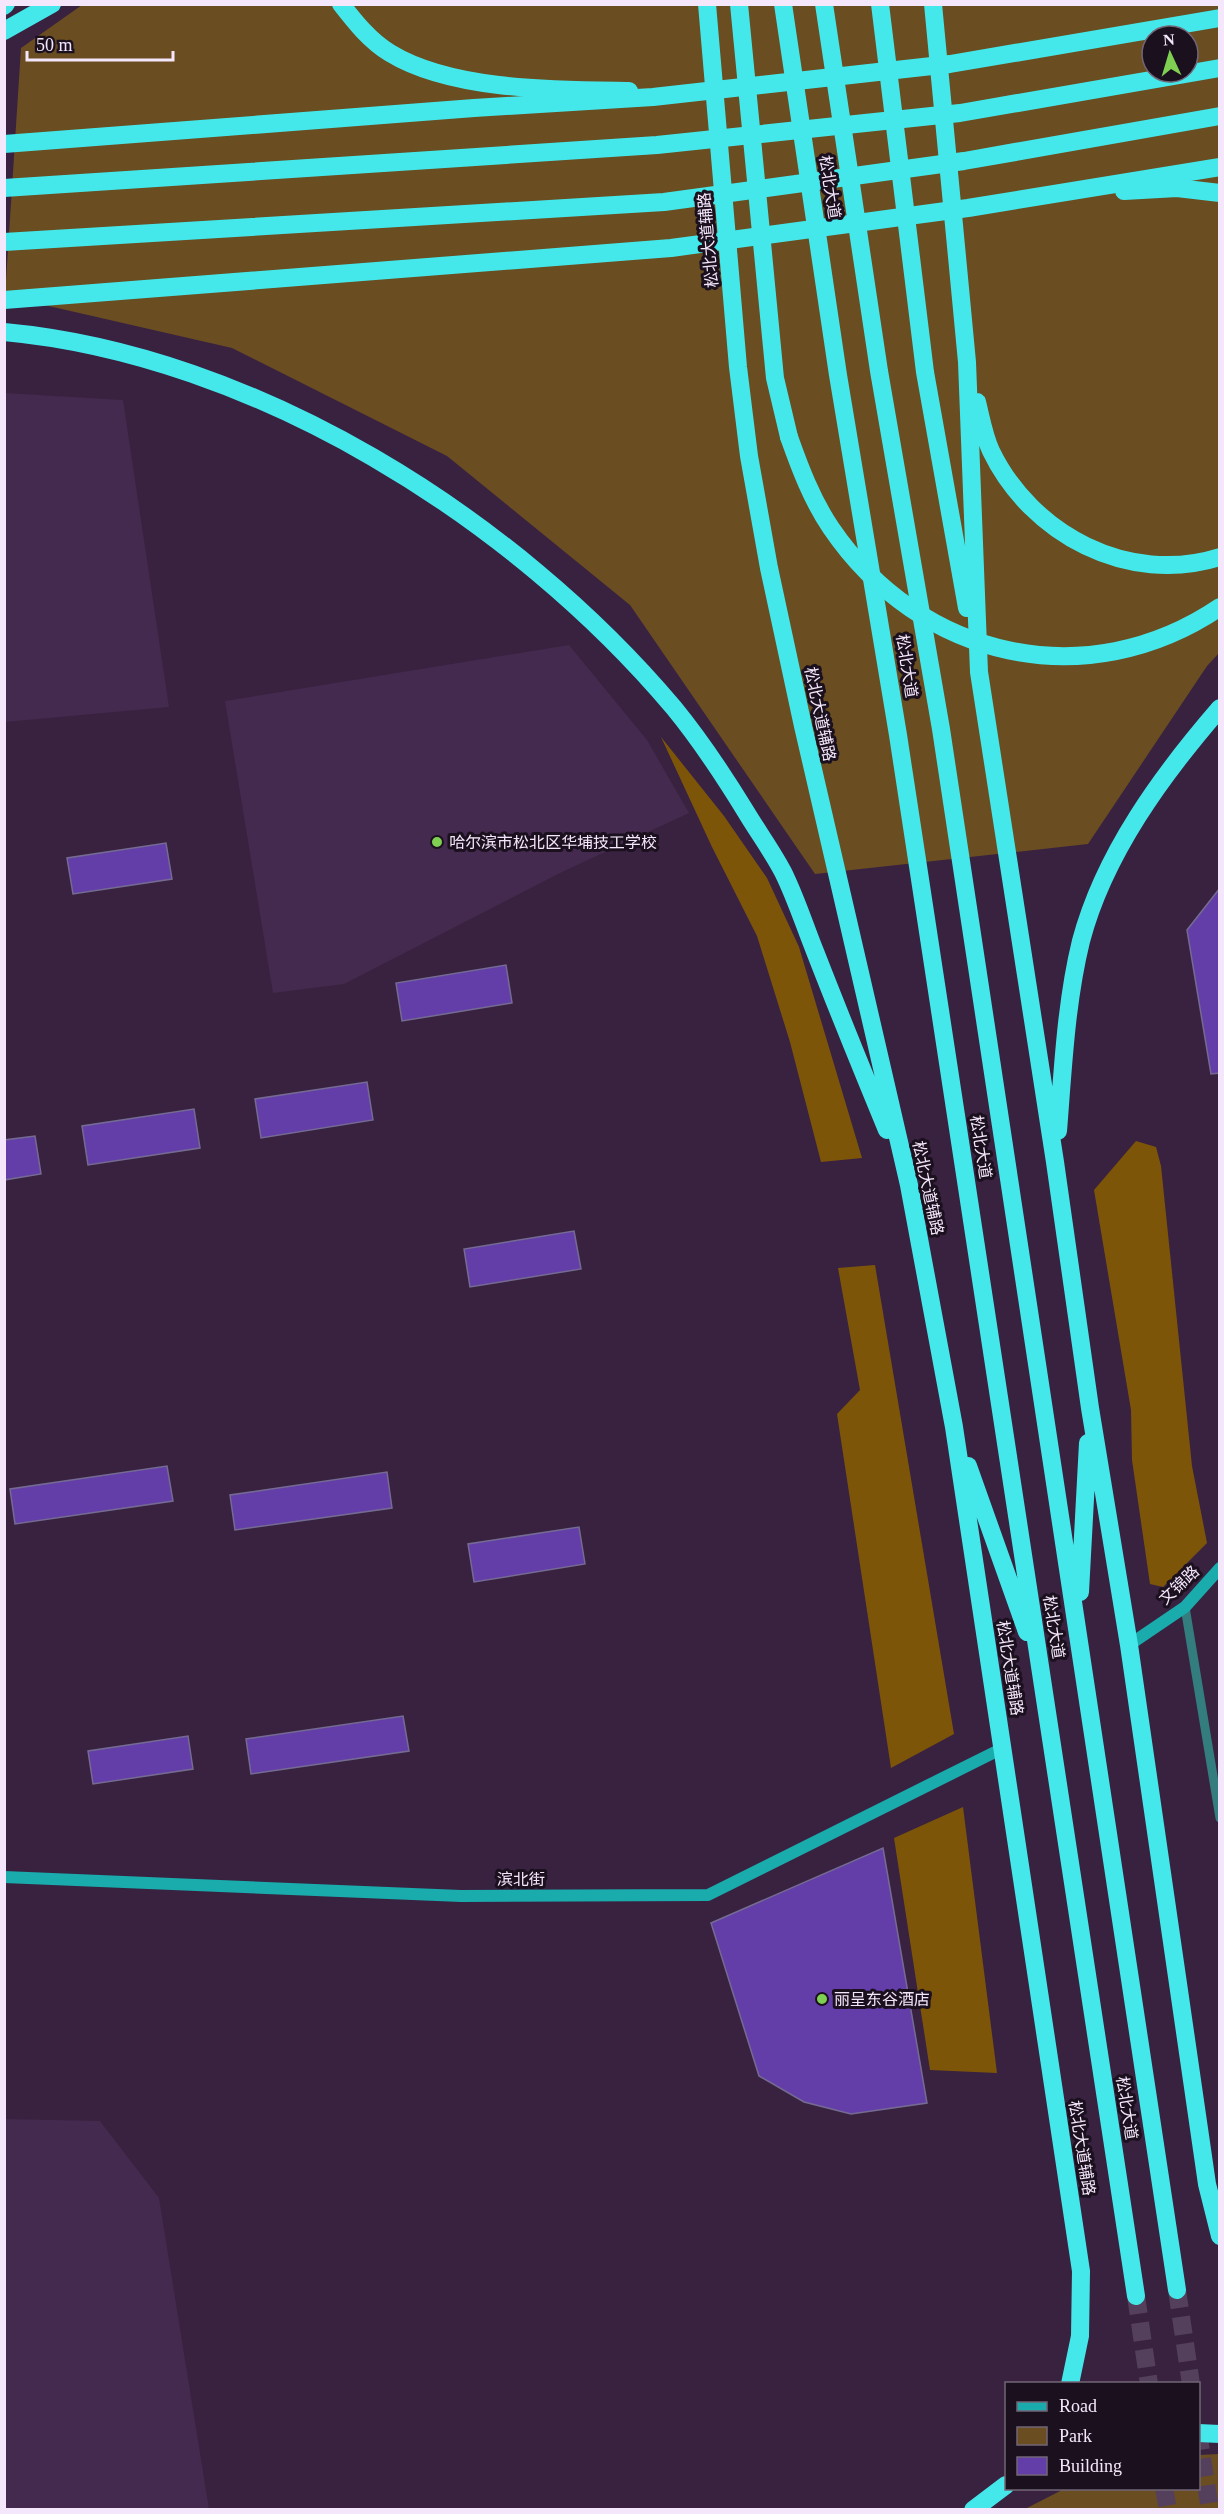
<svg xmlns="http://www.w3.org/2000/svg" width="1224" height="2514" font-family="'Times New Roman','Noto Sans SC',serif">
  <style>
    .built { fill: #442a4e }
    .green { fill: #6a4d21; fill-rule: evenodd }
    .forest { fill: #7d5509 }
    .building { fill: #643ea8; stroke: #756b92; stroke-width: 1.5 }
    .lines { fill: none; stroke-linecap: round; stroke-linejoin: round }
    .highway-tunnel { stroke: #54405c; stroke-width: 18; stroke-dasharray: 18 9; stroke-linecap: butt }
    .lane { stroke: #337d7e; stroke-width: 9 }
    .secondary { stroke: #1aabac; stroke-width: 12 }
    .highway { stroke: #45e8ea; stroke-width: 18 }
    .highway-bridge { stroke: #45e8ea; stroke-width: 18 }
    .poi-dot { fill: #7fd052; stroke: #1a101e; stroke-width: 2 }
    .labels { text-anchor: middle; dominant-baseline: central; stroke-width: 6; stroke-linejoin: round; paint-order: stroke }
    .street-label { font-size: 16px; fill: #f5e7fb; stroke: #1a101e }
    .poi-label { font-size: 16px; fill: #f5e7fb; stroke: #1a101e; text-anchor: start }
  </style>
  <rect width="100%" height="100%" fill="#382240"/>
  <!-- built -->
  <path class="built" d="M5 393 123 400 169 707 5 722Z
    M569 645 647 740 689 813 562 872 344 984 273 993 225 701Z
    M4 2119 100 2121 159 2198 209 2509H5Z"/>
  <!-- green -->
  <path class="green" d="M82 5H1219V653L1207 666 1088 844 815 874 630 605 447 456 232 348 5 296 21 48ZM1152 36H1188V72H1152Z
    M1219 2454V2509H1025L1064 2489 1198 2488 1199 2455Z"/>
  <!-- forest -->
  <path class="forest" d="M661 737 724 816 767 878 799 947 862 1158 821 1162 790 1042 757 936 712 847Z
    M1136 1141 1156 1147 1161 1166 1192 1466 1207 1543 1163 1587 1150 1584 1132 1460 1131 1410 1094 1190Z
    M875 1265 954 1734 891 1768 837 1414 860 1390 838 1268Z
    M963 1807 997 2073 930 2070 894 1838Z"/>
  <!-- building -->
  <path class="building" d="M166 843 172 879 73 894 67 858Z
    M1220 888V1073L1211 1074 1187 930Z
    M506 965 512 1003 402 1021 396 983Z
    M367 1082 373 1120 261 1138 255 1099Z
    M194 1109 200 1148 88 1165 82 1126Z
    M35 1136 41 1174 4 1180V1140Z
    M574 1231 581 1269 470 1287 464 1249Z
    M167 1466 173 1501 15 1524 10 1489Z
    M387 1472 392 1508 235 1530 230 1495Z
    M579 1527 585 1564 474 1582 468 1544Z
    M403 1716 409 1751 251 1774 246 1739Z
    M188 1736 193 1769 93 1784 88 1751Z
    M883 1848 927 2103 851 2114 804 2102 759 2076 711 1923Z"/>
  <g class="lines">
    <!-- highway-tunnel -->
    <path class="highway-tunnel" d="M1177 2290 1191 2384
      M1136 2296 1149 2384
      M1198 2432 1210 2510
      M1164 2488 1168 2510"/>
    <!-- lane -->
    <path class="lane" d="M1185 1607 1220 1818"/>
    <!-- secondary -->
    <path class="secondary" d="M1129 1645 1185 1607 1220 1568
      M4 1877 461 1896 708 1895 1003 1748"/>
    <!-- highway -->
    <path class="highway" d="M341 4C355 22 370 41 390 53 452 91 558 90 629 91
      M707 4 738 367 749 456 769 568 803 726 909 1185 954 1427 1081 2271 1080 2336 1070 2384
      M739 4 775 378 789 437
      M783 4 838 375 898 735 1136 2296
      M824 4 879 371 941 729 1177 2290
      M880 4 925 372 967 608
      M933 4 967 362 979 672 1055 1162 1090 1408 1129 1645 1207 2184 1220 2236
      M4 6 6 4
      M4 31 52 4
      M1124 191 1177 188 1220 193
      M4 332C255 355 514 518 674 708 701 741 724 776 746 812 758 832 772 851 783 872 796 898 805 927 816 954 839 1013 863 1072 887 1130
      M977 402C981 418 984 436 991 451 1031 534 1128 586 1220 557
      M1058 1131C1063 1068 1066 1002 1081 941 1104 854 1162 775 1220 708
      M968 1466 1027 1632
      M1080 1592 1088 1443
      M1198 2433 1220 2434
      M973 2510 1006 2485"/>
    <!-- highway-bridge -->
    <path class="highway-bridge" d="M4 144 474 108 653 97 950 64 1220 18
      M4 188 657 145 960 113 1220 68
      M4 242 664 202 964 161 1220 116
      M4 300 671 248 968 208 1220 167
      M789 437C800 468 812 500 831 528 920 659 1087 697 1220 607"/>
  </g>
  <!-- markers -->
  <g class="poi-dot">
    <circle cx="437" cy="842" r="6"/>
    <circle cx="822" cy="1999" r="6"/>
  </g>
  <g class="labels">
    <!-- street labels -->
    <g class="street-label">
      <text transform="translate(830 187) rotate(81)">松北大道</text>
      <text transform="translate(708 240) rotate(-95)">松北大道辅路</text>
      <text transform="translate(907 666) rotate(81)">松北大道</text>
      <text transform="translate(820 714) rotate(78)">松北大道辅路</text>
      <text transform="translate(981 1147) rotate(81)">松北大道</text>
      <text transform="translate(928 1188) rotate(78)">松北大道辅路</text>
      <text transform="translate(1179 1585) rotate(-43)">文锦路</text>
      <text transform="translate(1054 1627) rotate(81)">松北大道</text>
      <text transform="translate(1010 1668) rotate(81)">松北大道辅路</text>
      <text x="521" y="1879">滨北街</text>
      <text transform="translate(1127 2108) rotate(81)">松北大道</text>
      <text transform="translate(1082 2148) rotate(81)">松北大道辅路</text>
    </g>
    <!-- poi labels -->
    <g class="poi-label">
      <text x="449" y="842">哈尔滨市松北区华埔技工学校</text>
      <text x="834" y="1999">丽呈东谷酒店</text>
    </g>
  </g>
  <!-- border -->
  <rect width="1224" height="2514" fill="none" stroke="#f5e7fb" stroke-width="12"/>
  <!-- legend -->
  <rect x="1005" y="2382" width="195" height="108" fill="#1a101e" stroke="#726676" stroke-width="1.5"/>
  <rect x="1017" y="2402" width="30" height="9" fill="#1aabac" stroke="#726676" stroke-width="1.5"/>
  <text x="1059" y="2412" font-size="18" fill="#f5e7fb">Road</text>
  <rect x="1017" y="2427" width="30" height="18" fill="#6a4d21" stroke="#726676" stroke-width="1.5"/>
  <text x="1059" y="2442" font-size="18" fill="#f5e7fb">Park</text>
  <rect x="1017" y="2457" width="30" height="18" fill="#643ea8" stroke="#726676" stroke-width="1.5"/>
  <text x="1059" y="2472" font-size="18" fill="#f5e7fb">Building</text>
  <!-- north arrow -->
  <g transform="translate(1170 54) rotate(356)"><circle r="28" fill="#1a101e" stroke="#726676" stroke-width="1.5"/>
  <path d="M0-4.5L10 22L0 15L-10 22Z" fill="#7fd052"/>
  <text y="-9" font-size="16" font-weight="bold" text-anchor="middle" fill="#f5e7fb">N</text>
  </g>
  <!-- scale -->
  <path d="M27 51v9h146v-9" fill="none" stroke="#f5e7fb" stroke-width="3"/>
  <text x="36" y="51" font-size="18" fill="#f5e7fb" stroke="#1a101e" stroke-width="4.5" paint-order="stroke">50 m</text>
</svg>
